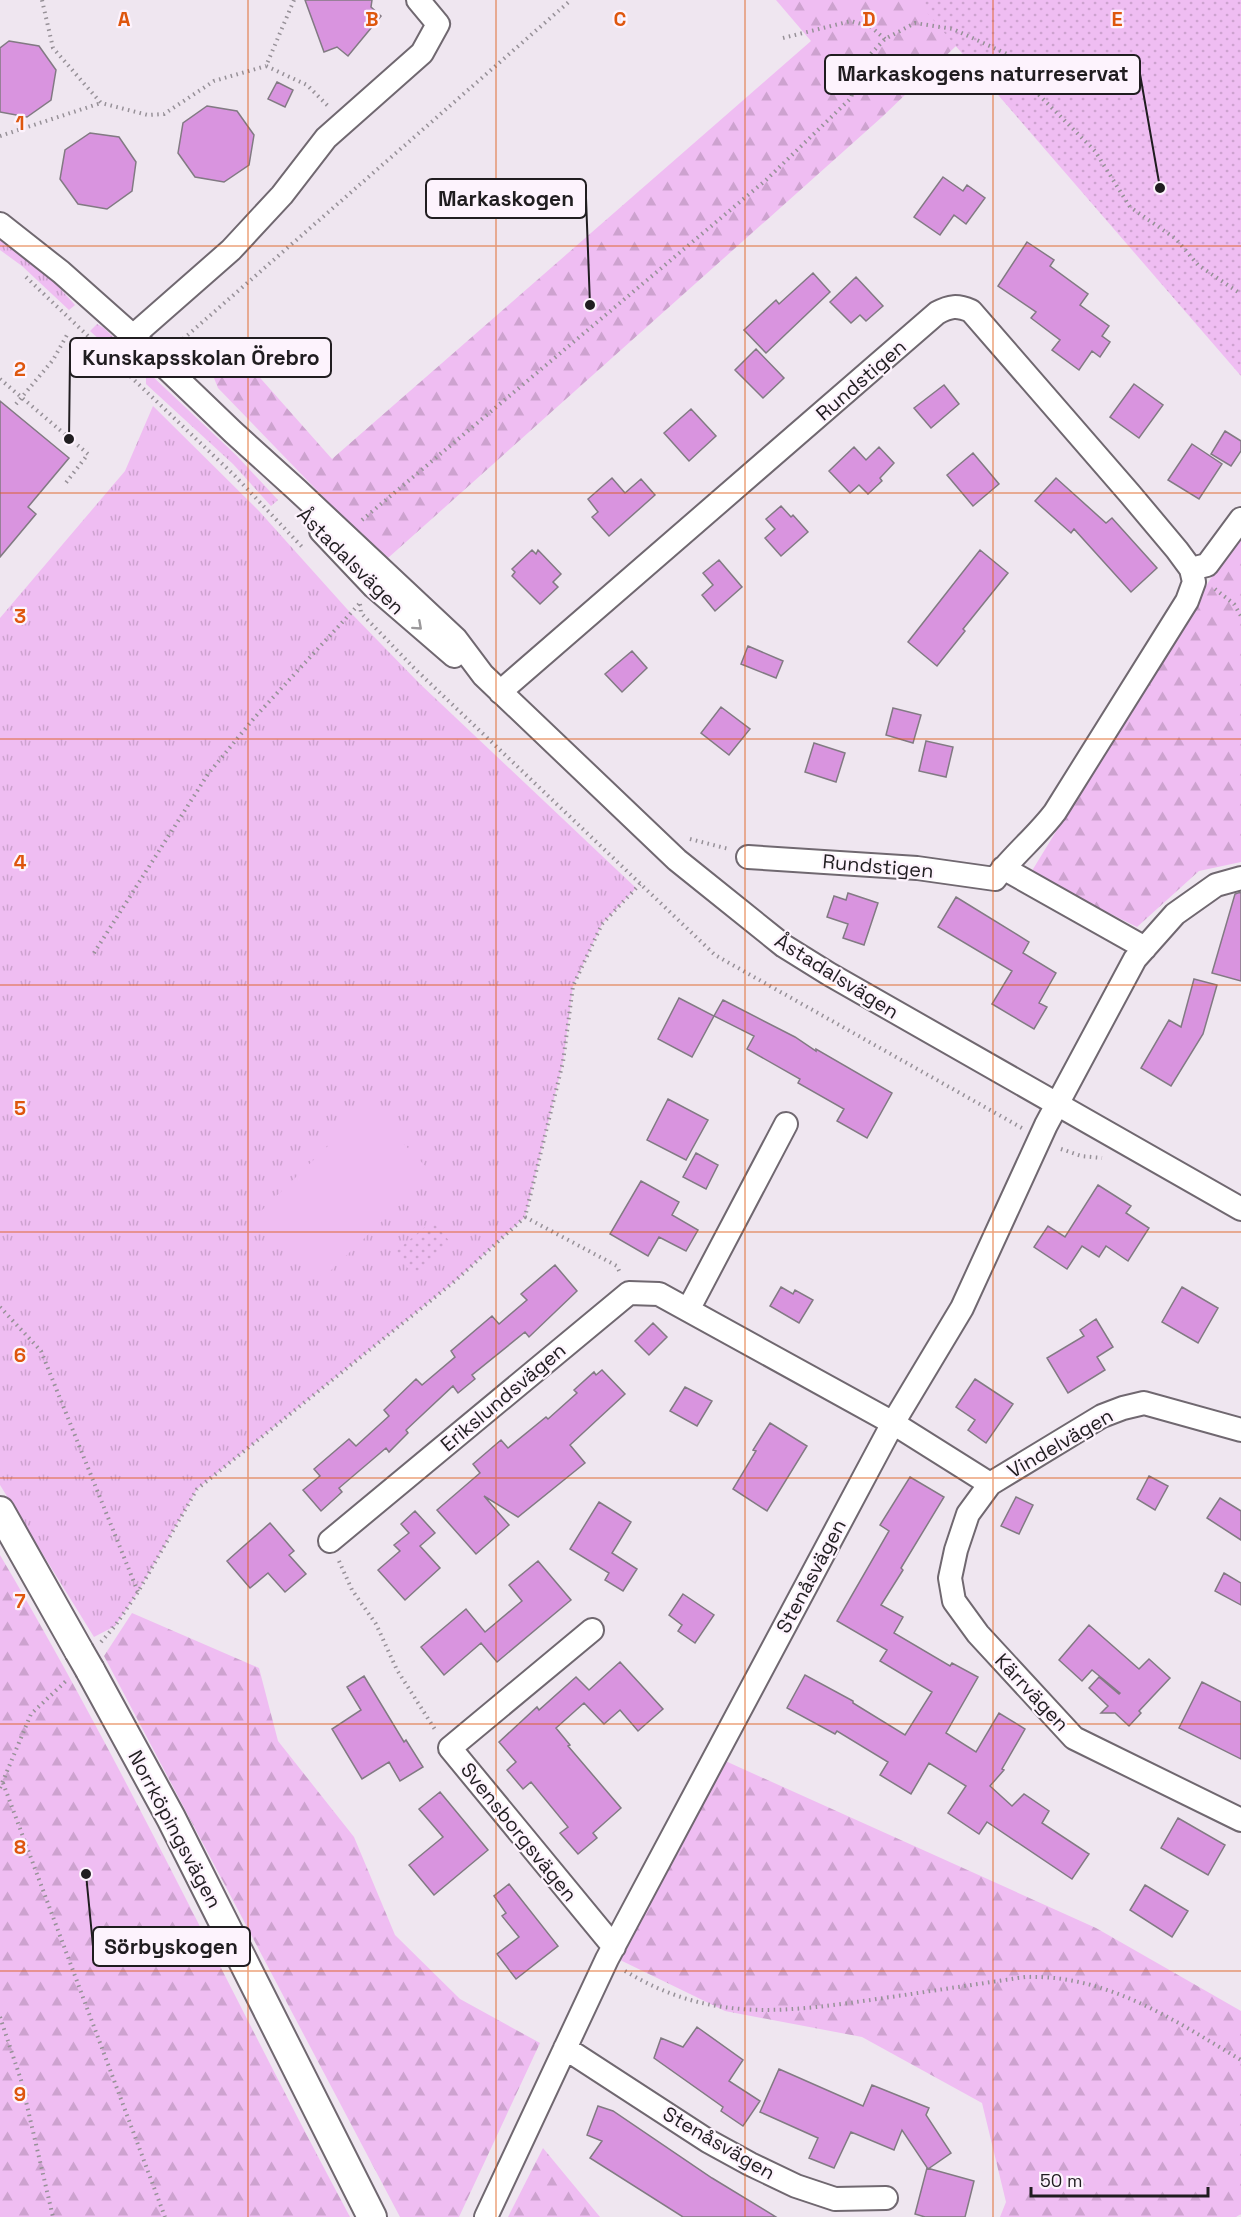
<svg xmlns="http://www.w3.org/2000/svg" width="1241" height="2217" font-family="'Space Grotesk',sans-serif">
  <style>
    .grass { fill: url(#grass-tufts) }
    .forest { fill: url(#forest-firs) }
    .park { fill: url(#park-dots) }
    .pitch { fill: #efbdf2 }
    .building { fill: #d994df; stroke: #827a83; stroke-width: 1.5 }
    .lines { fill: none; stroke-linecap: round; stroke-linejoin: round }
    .minor-casing { stroke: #706870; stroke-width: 26 }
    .major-casing { stroke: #706870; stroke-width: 32 }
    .path { stroke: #979198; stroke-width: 4; stroke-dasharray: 1.5 4.5; stroke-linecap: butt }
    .minor { stroke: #fff; stroke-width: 22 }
    .major { stroke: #fff; stroke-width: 28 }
    .major-bridge-casing { stroke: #706870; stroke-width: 32; stroke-linecap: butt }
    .major-bridge { stroke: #fff; stroke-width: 28 }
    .oneway { stroke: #9b999b }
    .grid { fill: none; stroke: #de560d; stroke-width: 1.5; stroke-opacity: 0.55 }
    .labels { text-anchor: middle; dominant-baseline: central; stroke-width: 4.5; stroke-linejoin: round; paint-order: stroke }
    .street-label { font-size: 20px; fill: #201d20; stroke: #fdf3fd }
    .grid-label { font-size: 20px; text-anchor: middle; font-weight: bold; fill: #de560d; stroke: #fdf3fd; stroke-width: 4.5; stroke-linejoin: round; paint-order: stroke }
    .leader { fill: none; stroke: #201d20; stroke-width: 2 }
    .callout-dot { fill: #201d20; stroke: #fdf3fd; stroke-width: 2 }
    .callout { fill: #fdf3fd; stroke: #201d20; stroke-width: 2 }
    .callout-label { font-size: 21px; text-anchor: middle; font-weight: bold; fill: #201d20 }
  </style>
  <defs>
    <pattern id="grass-tufts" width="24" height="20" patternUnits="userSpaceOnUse" patternTransform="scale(1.5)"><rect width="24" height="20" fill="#efbdf2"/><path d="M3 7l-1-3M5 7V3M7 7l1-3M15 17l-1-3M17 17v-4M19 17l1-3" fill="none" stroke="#cda2cf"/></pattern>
    <pattern id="forest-firs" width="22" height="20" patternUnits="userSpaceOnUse" patternTransform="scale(1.5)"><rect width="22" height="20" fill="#efbdf2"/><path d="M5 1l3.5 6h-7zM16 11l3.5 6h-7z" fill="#cda2cf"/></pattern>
    <pattern id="park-dots" width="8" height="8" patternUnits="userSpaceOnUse" patternTransform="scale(1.5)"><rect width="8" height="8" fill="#efbdf2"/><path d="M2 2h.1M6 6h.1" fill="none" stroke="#cda2cf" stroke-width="1.8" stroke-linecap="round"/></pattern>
  </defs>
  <rect width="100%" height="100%" fill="#efe6f0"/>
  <!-- grass -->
  <path class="grass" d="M0 237 56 284 75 305 69 310 22 266 0 250Z
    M97 324 104 328 137 360 138 363 135 367H131L126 364 90 331Z
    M150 374 237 456 278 500 271 506 233 464 146 384V378Z
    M153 406 259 511 347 609 419 683 636 888 602 924 573 986 563 1062 525 1217 455 1281 197 1489 138 1592 115 1626 94 1637 0 1485V618L125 471Z"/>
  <!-- forest -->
  <path class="forest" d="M776 0H1241V361L956 46 882 117 388 558 335 509 218 388 214 378 222 371 247 363 332 459 811 41Z
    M1241 529V862L1199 871 1137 927 1030 874Z
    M0 1555C127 1770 232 1997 350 2217H0Z
    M132 1613 259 1668 278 1741 354 1837 395 1935 460 1999 540 2043 459 2217H400L104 1656Z
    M721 1759 1096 1928 1241 2011V2214L1236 2217H1000L1006 2202 982 2103 862 2037 725 2011 618 1959Z
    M543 2148 600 2217H508Z"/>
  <!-- park -->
  <path class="park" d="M916 0H1241V376Z
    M432 1221 451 1243 414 1275 394 1253Z"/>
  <!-- pitch -->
  <path class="pitch" d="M368 1107 432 1173 323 1278 259 1213Z"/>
  <!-- building -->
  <path class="building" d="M305 0H372L371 7 381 16 348 56 337 47 324 52Z
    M9 41 39 46 56 70 51 100 27 117 0 112V48Z
    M277 82 293 90 285 107 268 99Z
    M207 106 237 111 254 135 249 165 224 182 195 177 178 153 183 123Z
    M90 133 119 137 136 162 132 191 107 209 78 204 60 179 65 150Z
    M943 177 963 191 967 185 985 198 966 224 954 215 940 235 914 217Z
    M1027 242 1054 260 1050 266 1088 294 1080 305 1109 326 1102 336 1110 342 1100 357 1092 351 1079 370 1052 350 1060 340 1031 318 1036 312 998 286Z
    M813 273 830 292 766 353 744 330 776 300 779 304Z
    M856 277 883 306 866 321 860 315 851 323 830 302Z
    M756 349 784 378 763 398 735 370Z
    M1134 384 1163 405 1139 438 1110 417Z
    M944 385 959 404 931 428 914 408Z
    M0 401 69 458 28 507 36 514 0 557Z
    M691 409 716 436 689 461 664 433Z
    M1225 431 1241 441V451L1231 466 1211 454Z
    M1192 444 1222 464 1199 499 1168 480Z
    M854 447 866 460 879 447 894 463 880 478 882 481 868 494 859 485 850 493 829 471Z
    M973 453 999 484 973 506 947 475Z
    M612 478 625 493 641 479 655 495 609 536 592 517 598 512 588 499Z
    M1056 478 1106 523 1112 518 1157 568 1131 592 1074 529 1071 533 1035 501Z
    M781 506 791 517 793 515 808 532 781 556 765 538 775 529 766 519Z
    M532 550 536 554 538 550 561 574 553 582 558 587 540 604 512 576 515 572 512 569Z
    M980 550 1008 573 963 629 965 631 937 666 908 642Z
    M719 560 742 587 715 611 702 595 713 585 703 573Z
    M748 646 783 661 776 678 741 664Z
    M632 651 647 668 622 692 605 674Z
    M721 707 750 729 729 755 701 733Z
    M893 708 921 715 913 743 886 735Z
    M926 741 953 747 946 777 919 771Z
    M814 743 845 753 836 782 805 772Z
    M1241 892V981L1212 973 1235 894Z
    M848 893 878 903 864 945 843 938 848 924 827 917 834 896 846 900Z
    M956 897 1029 942 1023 953 1056 973 1039 1003 1047 1007 1034 1029 992 1004 1012 971 938 927Z
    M1194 979 1217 985 1203 1034 1171 1086 1141 1068 1169 1020 1181 1027Z
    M679 998 714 1016 692 1057 658 1039Z
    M723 1000 795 1037 816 1051V1049L892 1093 867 1138 837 1121 844 1109 798 1083 800 1079 747 1049 754 1036 714 1016Z
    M668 1099 708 1120 686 1160 647 1140Z
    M696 1153 718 1165 706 1189 683 1177Z
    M641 1181 679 1202 672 1215 698 1230 686 1251 659 1237 648 1256 610 1234Z
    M1098 1185 1131 1206 1126 1213 1149 1228 1128 1261 1106 1246 1099 1257 1082 1246 1067 1269 1034 1247 1048 1226 1065 1237Z
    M555 1265 577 1291 529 1337 525 1332 472 1375 475 1379 458 1393 453 1386 406 1430 408 1433 389 1452 386 1448 339 1488 342 1492 321 1511 303 1490 320 1476 314 1469 349 1439 356 1446 389 1416 384 1410 416 1379 422 1385 455 1357 451 1351 492 1316 499 1324 527 1300 521 1294Z
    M781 1287 793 1294 795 1290 813 1300 799 1323 770 1306Z
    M1182 1287 1218 1308 1198 1343 1162 1322Z
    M1096 1319 1113 1347 1097 1357 1105 1370 1068 1393 1047 1358 1084 1336 1080 1330Z
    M653 1323 667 1337 649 1355 635 1341Z
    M602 1370 625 1394 570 1445 585 1463 518 1517 484 1496 509 1525 476 1554 437 1510 480 1473 473 1464 501 1440 508 1448 546 1417 548 1419 577 1393 574 1390 594 1372 596 1375Z
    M975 1379 1013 1404 986 1443 968 1430 975 1420 956 1407Z
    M685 1387 712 1401 697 1426 670 1411Z
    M770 1423 807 1446 767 1511 733 1489 756 1451 753 1450Z
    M1149 1476 1168 1486 1155 1510 1137 1499Z
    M910 1477 944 1497 901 1568 903 1570 881 1605 903 1617 894 1633 950 1666 952 1663 978 1677 946 1733 976 1752 999 1713 1025 1729 1002 1769 1004 1770 990 1786 1012 1806 1024 1794 1049 1811 1042 1823 1089 1854 1072 1879 987 1822 979 1834 948 1813 966 1786 929 1763 911 1794 880 1775 888 1762 837 1731 835 1734 787 1708 805 1675 853 1701V1703L905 1735 932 1692 880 1661 887 1650 837 1621 889 1531 880 1525Z
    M1016 1497 1033 1505 1019 1534 1001 1526Z
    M1220 1498 1241 1511V1540L1207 1518Z
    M599 1502 631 1522 612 1553 637 1569 623 1591 605 1580 609 1573 570 1549Z
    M415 1511 435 1533 420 1546 440 1568 405 1600 378 1570 400 1551 394 1545 409 1533 401 1524Z
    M270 1523 294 1551 289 1555 306 1574 285 1592 268 1573 250 1588 227 1561Z
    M538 1561 571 1600 497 1662 481 1643 444 1675 421 1647 466 1609 485 1632 522 1601 509 1585Z
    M1224 1573 1241 1583V1605L1215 1591Z
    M683 1594 714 1615 695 1643 678 1631 682 1625 669 1615Z
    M1089 1625 1139 1669 1149 1659 1170 1678 1139 1711 1141 1713 1129 1726 1115 1713H1101L1108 1706 1089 1688 1099 1677 1119 1694 1120 1693 1092 1670 1082 1681 1059 1660Z
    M620 1662 663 1709 638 1731 620 1710 604 1724 584 1703 556 1728 570 1745 568 1746 621 1808 593 1833 597 1838 578 1854 560 1833 568 1827 531 1782 523 1789 507 1770 516 1762 499 1742 537 1707 539 1710 576 1677 589 1690Z
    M364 1676 404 1742 406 1740 423 1767 400 1781 389 1762 362 1779 332 1729 361 1710 347 1687Z
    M1202 1682 1241 1702V1759L1179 1728Z
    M440 1792 488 1850 434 1895 409 1865 443 1837 419 1809Z
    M1178 1818 1225 1845 1208 1875 1161 1848Z
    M509 1884 558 1946 516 1979 497 1954 519 1937 502 1916 506 1913 494 1896Z
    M1145 1885 1188 1911 1172 1937 1130 1910Z
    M697 2027 743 2060 729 2081 760 2101 743 2126 721 2111 723 2107 654 2058 661 2038 683 2047Z
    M779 2069 863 2106 872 2085 929 2108 926 2115 951 2153 928 2169 902 2130 894 2150 851 2132 834 2168 809 2158 818 2138 760 2112Z
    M598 2106 613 2111 712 2178 776 2217H683L590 2158 602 2141 587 2135Z
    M927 2168 974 2181 965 2217H925L915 2214Z"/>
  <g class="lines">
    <!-- minor casing -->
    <g class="minor-casing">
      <path id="minor" d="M0 224 61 272 133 336 233 432 297 490 456 639 483 675 677 860 784 946 829 974 1241 1209
        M133 336 231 250 282 195 326 138 422 53 438 24 418 0
        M321 531 374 587 454 656
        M1191 569 1207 565 1241 519
        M500 692 937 313C950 306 957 305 971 311L1130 494 1177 550 1191 569 1194 582 1187 601 1055 812C1037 836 1013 855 995 879L917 868 748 857
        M1003 868 1145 948
        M688 1310 786 1124
        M990 1484 968 1514 956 1550 950 1578 954 1601 978 1634 1074 1738 1241 1820
        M330 1541 629 1293 659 1294 893 1423 990 1484 1102 1416 1123 1408 1144 1403 1241 1430
        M592 1630 450 1748 614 1947
        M565 2048 708 2141 750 2164 796 2186 835 2199 886 2198
        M486 2217 607 1959 893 1423 962 1308 1046 1125 1135 959 1175 914 1216 885 1241 878"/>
    </g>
    <!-- major casing -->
    <g class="major-casing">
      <path id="major" d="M0 1511 79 1651
        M90 1670 171 1818 372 2217"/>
    </g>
    <!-- path -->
    <path class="path" d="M42 0 53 48 101 103 148 115 164 114 214 81 266 66
      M294 0 266 66 307 85 328 106
      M783 38 851 21 871 27 885 39
      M0 136 101 103
      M26 277 235 476 304 549
      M174 347 571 0
      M0 379 88 454 65 484
      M16 404 53 360 67 335
      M362 520 766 180 851 98 860 65 885 39 915 23 953 29 1007 54 1034 90 1095 151 1130 207 1176 239 1198 265 1241 294
      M1215 589 1234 604 1241 616
      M360 604 361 613 414 668 715 955 1022 1128
      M690 839 729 849
      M94 953 208 774 255 717 360 603
      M1061 1149 1081 1156 1102 1158
      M525 1217 617 1266 620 1273
      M0 1307 41 1351 138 1592
      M339 1561 352 1590 376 1624 397 1670 436 1731
      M101 1642 115 1626 138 1592 197 1489 455 1281 525 1217 563 1062 573 986 602 924 640 884
      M3 1783 165 2217
      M0 1788 31 1714 66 1681
      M625 1971C713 2024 787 2012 884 1998 931 1991 978 1984 1025 1977 1106 1974 1174 2020 1241 2060
      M0 2017 21 2080 53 2217"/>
    <!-- minor -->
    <use href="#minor" class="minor"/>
    <!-- major -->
    <use href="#major" class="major"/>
    <!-- major-bridge casing -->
    <g class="major-bridge-casing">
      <path id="major-bridge" d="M79 1651 90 1670"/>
    </g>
    <!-- major-bridge -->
    <use href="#major-bridge" class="major-bridge"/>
  </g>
  <!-- one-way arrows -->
  <defs><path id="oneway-chevron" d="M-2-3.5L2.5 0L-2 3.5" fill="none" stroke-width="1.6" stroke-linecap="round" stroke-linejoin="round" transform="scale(1.5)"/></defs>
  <use class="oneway" href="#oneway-chevron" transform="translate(418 626) rotate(42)"/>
  <!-- grid -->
  <path class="grid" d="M248 0V2217M496 0V2217M745 0V2217M993 0V2217M0 246H1241M0 493H1241M0 739H1241M0 985H1241M0 1232H1241M0 1478H1241M0 1724H1241M0 1971H1241"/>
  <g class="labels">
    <!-- street labels -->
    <g class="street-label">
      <text transform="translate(861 380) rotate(-41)">Rundstigen</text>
      <text transform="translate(351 561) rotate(45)">Åstadalsvägen</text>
      <text transform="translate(878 866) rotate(5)">Rundstigen</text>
      <text transform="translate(837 976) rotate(32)">Åstadalsvägen</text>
      <text transform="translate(503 1397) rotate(-40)">Erikslundsvägen</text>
      <text transform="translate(1060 1443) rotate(-30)">Vindelvägen</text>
      <text transform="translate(811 1576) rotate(-62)">Stenåsvägen</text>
      <text transform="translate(1032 1692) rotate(47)">Kärrvägen</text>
      <text transform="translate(175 1829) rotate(62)">Norrköpingsvägen</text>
      <text transform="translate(519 1832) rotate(51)">Svensborgsvägen</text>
      <text transform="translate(719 2143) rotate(30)">Stenåsvägen</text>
    </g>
  </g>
  <g class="grid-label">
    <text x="124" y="26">A</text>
    <text x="372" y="26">B</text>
    <text x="620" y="26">C</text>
    <text x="869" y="26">D</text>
    <text x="1117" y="26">E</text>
    <text x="20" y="130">1</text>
    <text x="20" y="376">2</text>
    <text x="20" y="623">3</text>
    <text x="20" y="869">4</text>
    <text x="20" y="1115">5</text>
    <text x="20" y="1362">6</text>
    <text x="20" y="1608">7</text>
    <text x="20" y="1854">8</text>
    <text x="20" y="2101">9</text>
  </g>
  <!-- callouts -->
  <path class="leader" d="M1160 188L1140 74M590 305L586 198M69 439L70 358M86 1874L93 1946"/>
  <g class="callout-dot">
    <circle cx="1160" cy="188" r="6"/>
    <circle cx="590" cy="305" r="6"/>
    <circle cx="69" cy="439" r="6"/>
    <circle cx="86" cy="1874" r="6"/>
  </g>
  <g class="callout">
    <rect x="825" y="55" width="315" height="39" rx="6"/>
    <rect x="426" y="179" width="160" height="39" rx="6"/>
    <rect x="70" y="338" width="261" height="39" rx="6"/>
    <rect x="93" y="1927" width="157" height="39" rx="6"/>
  </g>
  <g class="callout-label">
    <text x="983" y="81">Markaskogens naturreservat</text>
    <text x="506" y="206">Markaskogen</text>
    <text x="201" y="365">Kunskapsskolan Örebro</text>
    <text x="171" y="1954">Sörbyskogen</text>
  </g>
  <!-- scale -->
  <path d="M1031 2187v9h177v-9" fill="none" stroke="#201d20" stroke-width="3"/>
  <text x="1040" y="2187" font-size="18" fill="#201d20" stroke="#fdf3fd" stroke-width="4.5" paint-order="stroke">50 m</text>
</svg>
